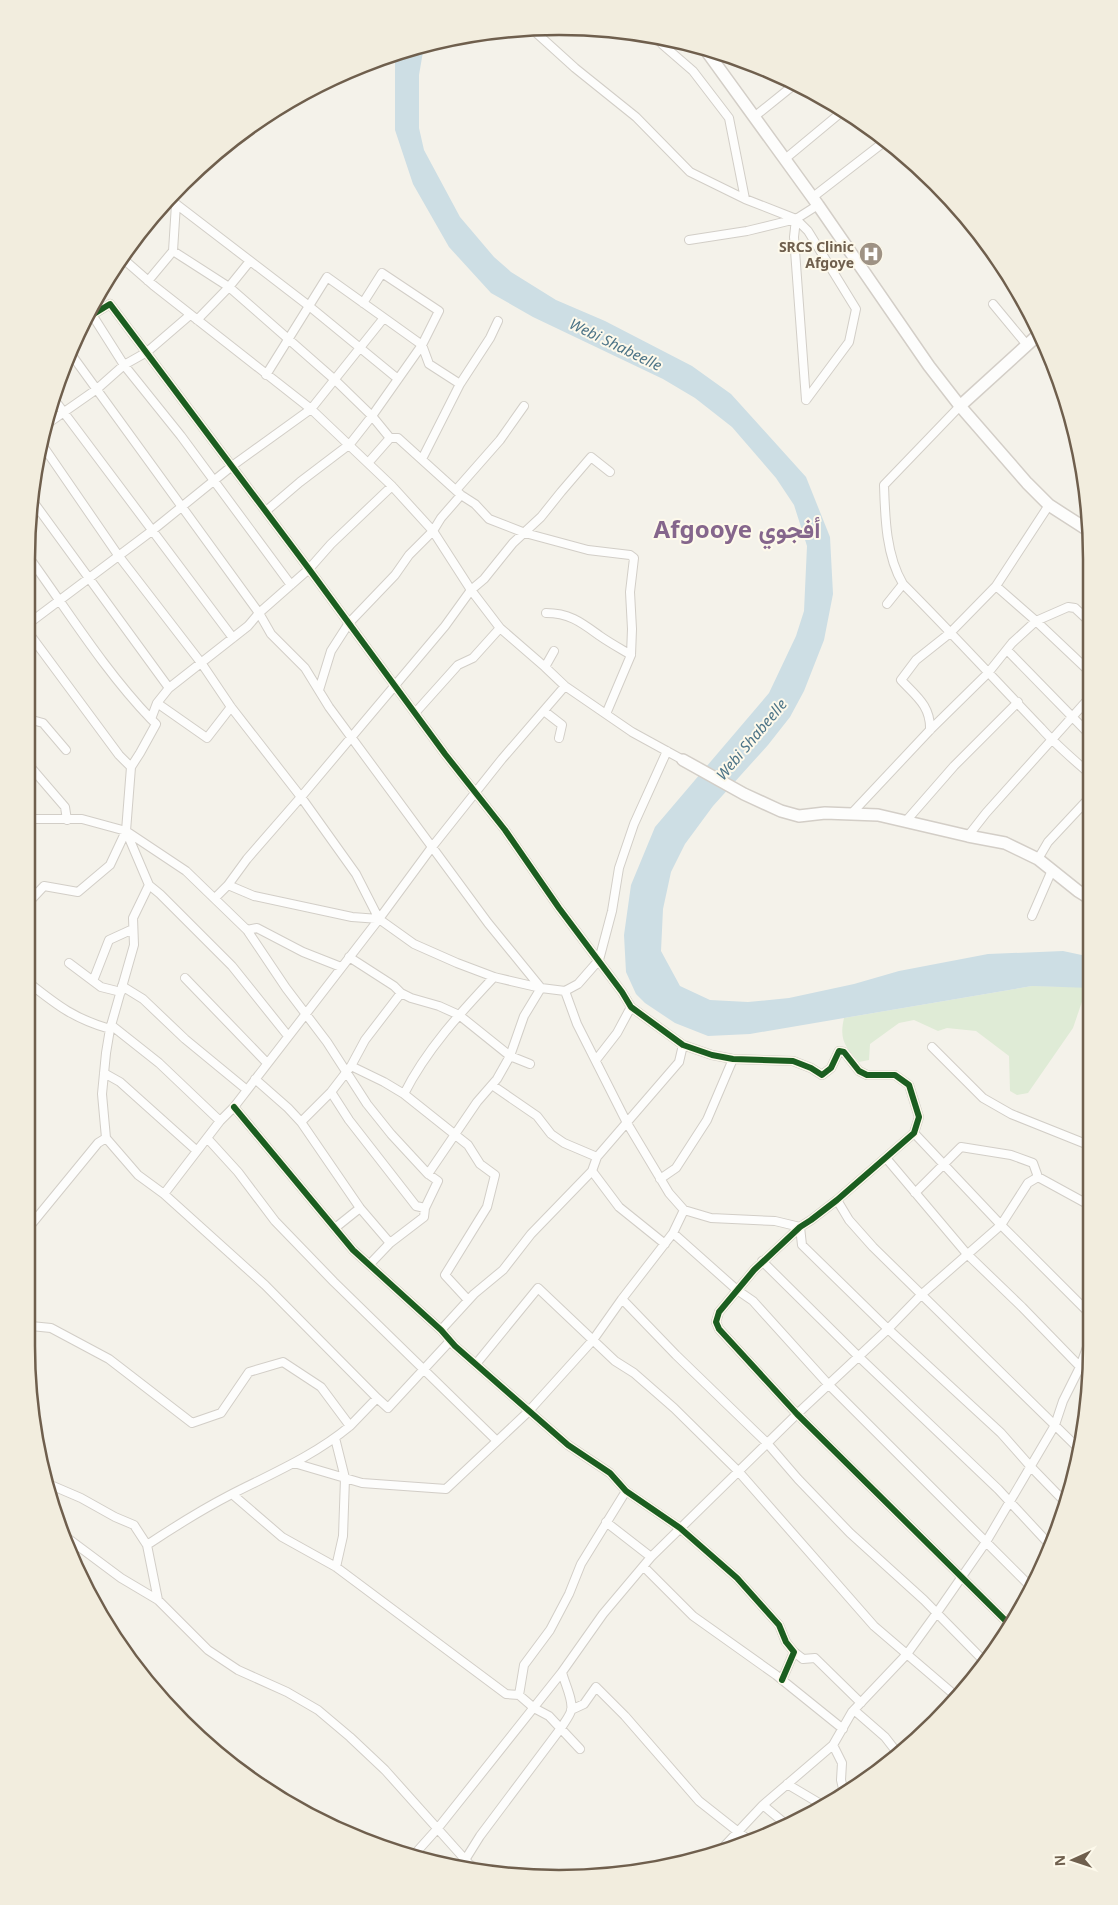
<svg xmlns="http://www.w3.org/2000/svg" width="1118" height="1905" font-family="'Noto Sans',Vazirmatn,sans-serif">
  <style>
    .green { fill: #dfebd6 }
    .water { fill: #cddee4 }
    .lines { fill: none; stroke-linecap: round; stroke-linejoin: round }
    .street-casing { stroke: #d2cec7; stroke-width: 10 }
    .secondary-casing { stroke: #d3cec7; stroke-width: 14 }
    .street { stroke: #fdfdfc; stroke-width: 8 }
    .secondary { stroke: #fdfdfc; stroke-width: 11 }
    .cycleway-casing { stroke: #fdf9eb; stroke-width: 9 }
    .cycleway { stroke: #1b5e20; stroke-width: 6 }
    .labels { text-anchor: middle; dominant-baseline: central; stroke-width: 4; stroke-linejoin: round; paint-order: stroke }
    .poi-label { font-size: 14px; font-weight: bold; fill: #6f5f4d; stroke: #fdf9eb; text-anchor: end }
    .water-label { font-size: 15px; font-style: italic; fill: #4d7487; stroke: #fdf9eb }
    .town-label { font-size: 24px; font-weight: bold; fill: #85668c; stroke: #fdf9eb }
    .rim { fill: none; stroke: #6f5f4d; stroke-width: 2.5 }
  </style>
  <rect width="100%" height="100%" fill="#f4f2ea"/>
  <!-- green -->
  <path class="green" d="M1032 986 1087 987 1073 1028 1028 1093 1017 1095 1010 1091 1009 1056 976 1031 947 1028 938 1031 914 1020 899 1023 870 1044 869 1060 859 1062C845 1046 839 1040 844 1018Z"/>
  <!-- water -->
  <path class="water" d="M424 46 419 75V128L424 150 460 217 494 257 511 272 556 300 605 321 692 366 731 394 806 477 830 537 833 594 824 640 804 691 790 717 768 745 713 806 685 844 671 872 663 909 661 951 680 986 710 1000 748 1002 789 998 854 984 899 971 988 954 1063 951 1091 957V988L1032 986 750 1034 708 1036 675 1023 645 1003 636 994 626 972 624 935 631 885 655 827 769 693 796 636 804 611 807 546 794 505 776 478 732 427 695 398 663 379 533 317 491 293 449 247 413 184 395 130V55Z"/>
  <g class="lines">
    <!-- street casing -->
    <g class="street-casing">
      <path id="street" d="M532 29 575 68 636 117 690 172 745 199
        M655 36 663 45 693 71 729 118 745 199 796 219 808 231 856 309 849 342 806 400
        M754 117 795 84
        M785 159 844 110
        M170 197 176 204 309 306 398 379
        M813 197 884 142
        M796 219 794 237 806 400
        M689 240 747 231 796 219 818 205
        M173 251 229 287 335 380 372 416 390 438
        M121 257 153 285 311 409 392 486 433 531 471 590 500 628 545 667 565 686 632 732 683 760
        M148 281 173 251 176 204
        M993 304 1027 345
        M91 313 124 365 181 436 291 585
        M92 315 110 304 309 569 445 754 505 830 559 908 622 992 631 1007 683 1045 712 1055 733 1059 793 1061 811 1068 822 1075 831 1068 839 1051 844 1052 859 1071 867 1075H895L909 1085 919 1117 914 1133 837 1200 811 1220 800 1227 754 1270 719 1312 716 1322 719 1329 797 1414 1010 1625
        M197 320 229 287 250 261
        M266 375 327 277 422 345 429 364 460 384
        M53 398 233 638
        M960 406 884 485C885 517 886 556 903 584 950 631 995 680 1041 728 1056 745 1074 760 1091 775
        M47 424 97 389 124 365 147 352 190 315
        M43 446 118 555 202 664 231 707 301 797 356 874 379 919 414 944 457 963 494 977 541 988 565 991 578 984 599 960 612 911 619 868 634 824 667 751
        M422 459 460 384 490 338 498 321
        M368 463 390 438H398L461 495 475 504 489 519 525 533 588 550 630 555 634 558 630 592 632 629 631 655 606 714
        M456 490 500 440 524 406
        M32 500 169 688
        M266 511 300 482 350 444 372 416 422 345 439 311 382 273 363 303
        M28 556C68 611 104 670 151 719
        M996 586 1036 621 1091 673
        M887 604 903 584
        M546 613C570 613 582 623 600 636 610 643 621 649 631 655
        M28 624 153 530 232 466 311 409 383 319
        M28 632 119 755 131 767
        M1007 650 1091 736
        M545 667 554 651
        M319 690 331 651 349 623 395 575 409 555 433 531 441 518 461 495
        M157 703 207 738 231 707
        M544 711 562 725 559 738
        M415 713 458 665 473 658 500 628
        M28 724 32 720 43 723 66 750
        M930 730C931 706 916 696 901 680L916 660 950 633 996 586 1049 505
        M28 764 65 807 67 820
        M852 813 930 730 988 673 1012 643 1036 621 1068 607 1075 608 1091 623
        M29 819H82L126 831 186 871 247 930 286 988 327 1042 367 1104 391 1134 428 1174 477 1102 497 1079 510 1056 524 1016 541 988 488 923 329 707 305 668 271 634 259 613 71 354
        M906 821 954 766 1018 702
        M126 831 149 885 133 918 134 945 110 1029 106 1053 102 1094 106 1138 138 1175 164 1194 265 1285 377 1398 350 1426
        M968 836 986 813 1091 696
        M1038 859 1048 842 1091 796
        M149 885 160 894 232 966 288 1036
        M228 885 254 896 352 917 379 919
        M215 898 228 885 247 859 301 797 445 626 471 590 484 579 513 543 541 517 561 492 591 457 610 472
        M29 902 44 886 78 892 110 865 126 831 131 767 140 753 156 724 151 719 157 703 169 688 248 626 259 613 309 569 331 544 392 486
        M1032 916 1052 870
        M247 930 257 928 303 952 341 967
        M349 957 394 986 401 993 411 998 439 1006 459 1015 510 1056 530 1064
        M69 963 101 987 121 992
        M185 978 267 1063
        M93 981 109 940 133 929
        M29 983C58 1006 75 1019 110 1029
        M122 986 143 999 185 1039 247 1090
        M565 991 577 1024 627 1123 669 1193 684 1210 711 1218 775 1221 800 1227 802 1245 888 1329 1001 1433 1031 1467 1066 1503
        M111 1025 159 1063 220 1121
        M932 1047 983 1098 1011 1114 1091 1146
        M596 1060 617 1033 631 1007
        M351 1066 384 1082 404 1094 468 1145 480 1164 495 1175 487 1207 445 1275 468 1300
        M104 1073 120 1082 197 1151
        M255 1079 288 1108 301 1122 360 1208 390 1243
        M492 1085 537 1116 551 1134 564 1143 597 1157
        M331 1092 349 1120 416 1206 425 1208 438 1181 428 1174
        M404 1094C426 1050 461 1012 494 977
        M234 1107 353 1250 441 1330 455 1346 568 1445 610 1473 626 1491 680 1528 737 1578 779 1625 786 1642 794 1652 782 1680
        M301 1122 331 1092 351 1066 365 1040 401 993
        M914 1133 1001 1225 1091 1315
        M207 1138 238 1172 275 1221 334 1282 497 1441
        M886 1158 967 1254 1022 1307 1091 1378
        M592 1171 619 1207 665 1244
        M660 1179 676 1168 707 1120 733 1059
        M915 1193 961 1147 1011 1155 1033 1163 1038 1177
        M164 1194 220 1121 234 1107 379 919 432 847 502 759 565 686
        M837 1200 849 1220 873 1247 1077 1447
        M30 1226 98 1143 106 1138
        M335 1228 360 1208
        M673 1233 737 1290 753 1301 828 1384 1030 1586
        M762 1261 858 1356 998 1489 1050 1545
        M370 1264 390 1243 424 1217 425 1208
        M622 1299 676 1355 767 1443 798 1479 850 1533 924 1600 985 1662
        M31 1326 51 1328 109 1359 192 1423 221 1413 249 1372 283 1362 321 1387 350 1426C314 1456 271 1474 230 1495 201 1510 174 1527 147 1545
        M441 1330 474 1294 503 1270 531 1234 592 1171 597 1157 679 1062 683 1045
        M476 1364 538 1288 615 1361 634 1373 674 1408 738 1471 874 1626 957 1697
        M377 1398 388 1408 450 1341
        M335 1438 345 1478 343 1536 336 1567
        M294 1463 362 1483 446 1489 528 1412 593 1340 622 1299 673 1233 684 1210
        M46 1483 81 1498 115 1517 134 1525 147 1545 158 1600
        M232 1494 282 1537 336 1567 506 1694 519 1695 534 1708 549 1716 580 1749
        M606 1522 651 1557
        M62 1534 121 1578 158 1600 208 1650 238 1670 287 1692 318 1710 350 1737 385 1770 470 1865 488 1872
        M644 1567 693 1616 776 1675 843 1729
        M794 1652 803 1659 815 1658 861 1703
        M519 1695 524 1665 550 1630 569 1594 581 1564 626 1491
        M571 1710 584 1704 596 1687 625 1716 699 1801 751 1842
        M854 1710 885 1737 899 1755
        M833 1745 842 1763 841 1780 844 1793
        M787 1784 824 1806
        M763 1805 788 1826
        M717 1854 763 1805 833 1745 852 1712 907 1654 936 1614 986 1542 1055 1425 1063 1401 1080 1367 1091 1336
        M412 1857 438 1828 562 1672
        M465 1860 480 1836 561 1728C564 1723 569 1717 571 1711 574 1701 564 1682 562 1672L603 1614 651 1557 797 1414 888 1329 921 1295 1001 1225 1028 1183 1038 1177 1091 1206"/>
    </g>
    <!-- secondary casing -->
    <g class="secondary-casing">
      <path id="secondary" d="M705 49 818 205 929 366 960 406 1027 483 1049 505 1091 532
        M960 406 1038 335
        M683 760 744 794 781 811 799 816 825 813 878 815 968 836 1005 843 1038 859 1078 891 1091 899"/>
    </g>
    <!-- street -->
    <use href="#street" class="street"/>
    <!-- secondary -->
    <use href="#secondary" class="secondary"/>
    <!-- cycleway casing -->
    <g class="cycleway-casing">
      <path id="cycleway" d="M92 315 110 304 309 569 445 754 505 830 559 908 622 992 631 1007 683 1045 712 1055 733 1059 793 1061 811 1068 822 1075 831 1068 839 1051 844 1052 859 1071 867 1075H895L909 1085 919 1117 914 1133 837 1200 811 1220 800 1227 754 1270 719 1312 716 1322 719 1329 797 1414 1010 1625
        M234 1107 353 1250 441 1330 455 1346 568 1445 610 1473 626 1491 680 1528 737 1578 779 1625 786 1642 794 1652 782 1680"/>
    </g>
    <!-- cycleway -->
    <use href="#cycleway" class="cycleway"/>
  </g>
  <!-- icons -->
  <defs>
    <g id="hospital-disc" transform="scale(1.25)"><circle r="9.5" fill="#9e9284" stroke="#fdf9eb"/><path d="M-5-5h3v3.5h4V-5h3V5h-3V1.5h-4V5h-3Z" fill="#fff"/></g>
  </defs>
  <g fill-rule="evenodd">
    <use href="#hospital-disc" x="871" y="254"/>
  </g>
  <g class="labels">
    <!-- poi labels -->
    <g class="poi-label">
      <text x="854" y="246">SRCS Clinic<tspan x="854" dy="16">Afgoye</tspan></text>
    </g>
    <!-- water labels -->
    <g class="water-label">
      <text transform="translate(616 344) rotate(26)">Webi Shabeelle</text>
      <text transform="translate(751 739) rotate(-50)">Webi Shabeelle</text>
    </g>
    <!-- town labels -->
    <g class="town-label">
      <text x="737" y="528">Afgooye أفجوي</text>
    </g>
  </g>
  <!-- crop -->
  <path d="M0 0H1118V1905H0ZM559 35H559A524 524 0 0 1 1083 559V1346A524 524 0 0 1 559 1870H559A524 524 0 0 1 35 1346V559A524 524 0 0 1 559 35Z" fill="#f2edde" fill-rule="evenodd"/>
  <path class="rim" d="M559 35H559A524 524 0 0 1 1083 559V1346A524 524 0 0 1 559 1870H559A524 524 0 0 1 35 1346V559A524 524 0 0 1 559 35Z"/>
  <!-- north arrow -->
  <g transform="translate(1073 1860) rotate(267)" stroke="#fdf9eb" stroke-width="4" paint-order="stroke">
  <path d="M0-4L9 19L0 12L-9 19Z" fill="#6f5f4d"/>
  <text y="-8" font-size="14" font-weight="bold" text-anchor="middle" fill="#6f5f4d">N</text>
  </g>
</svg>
